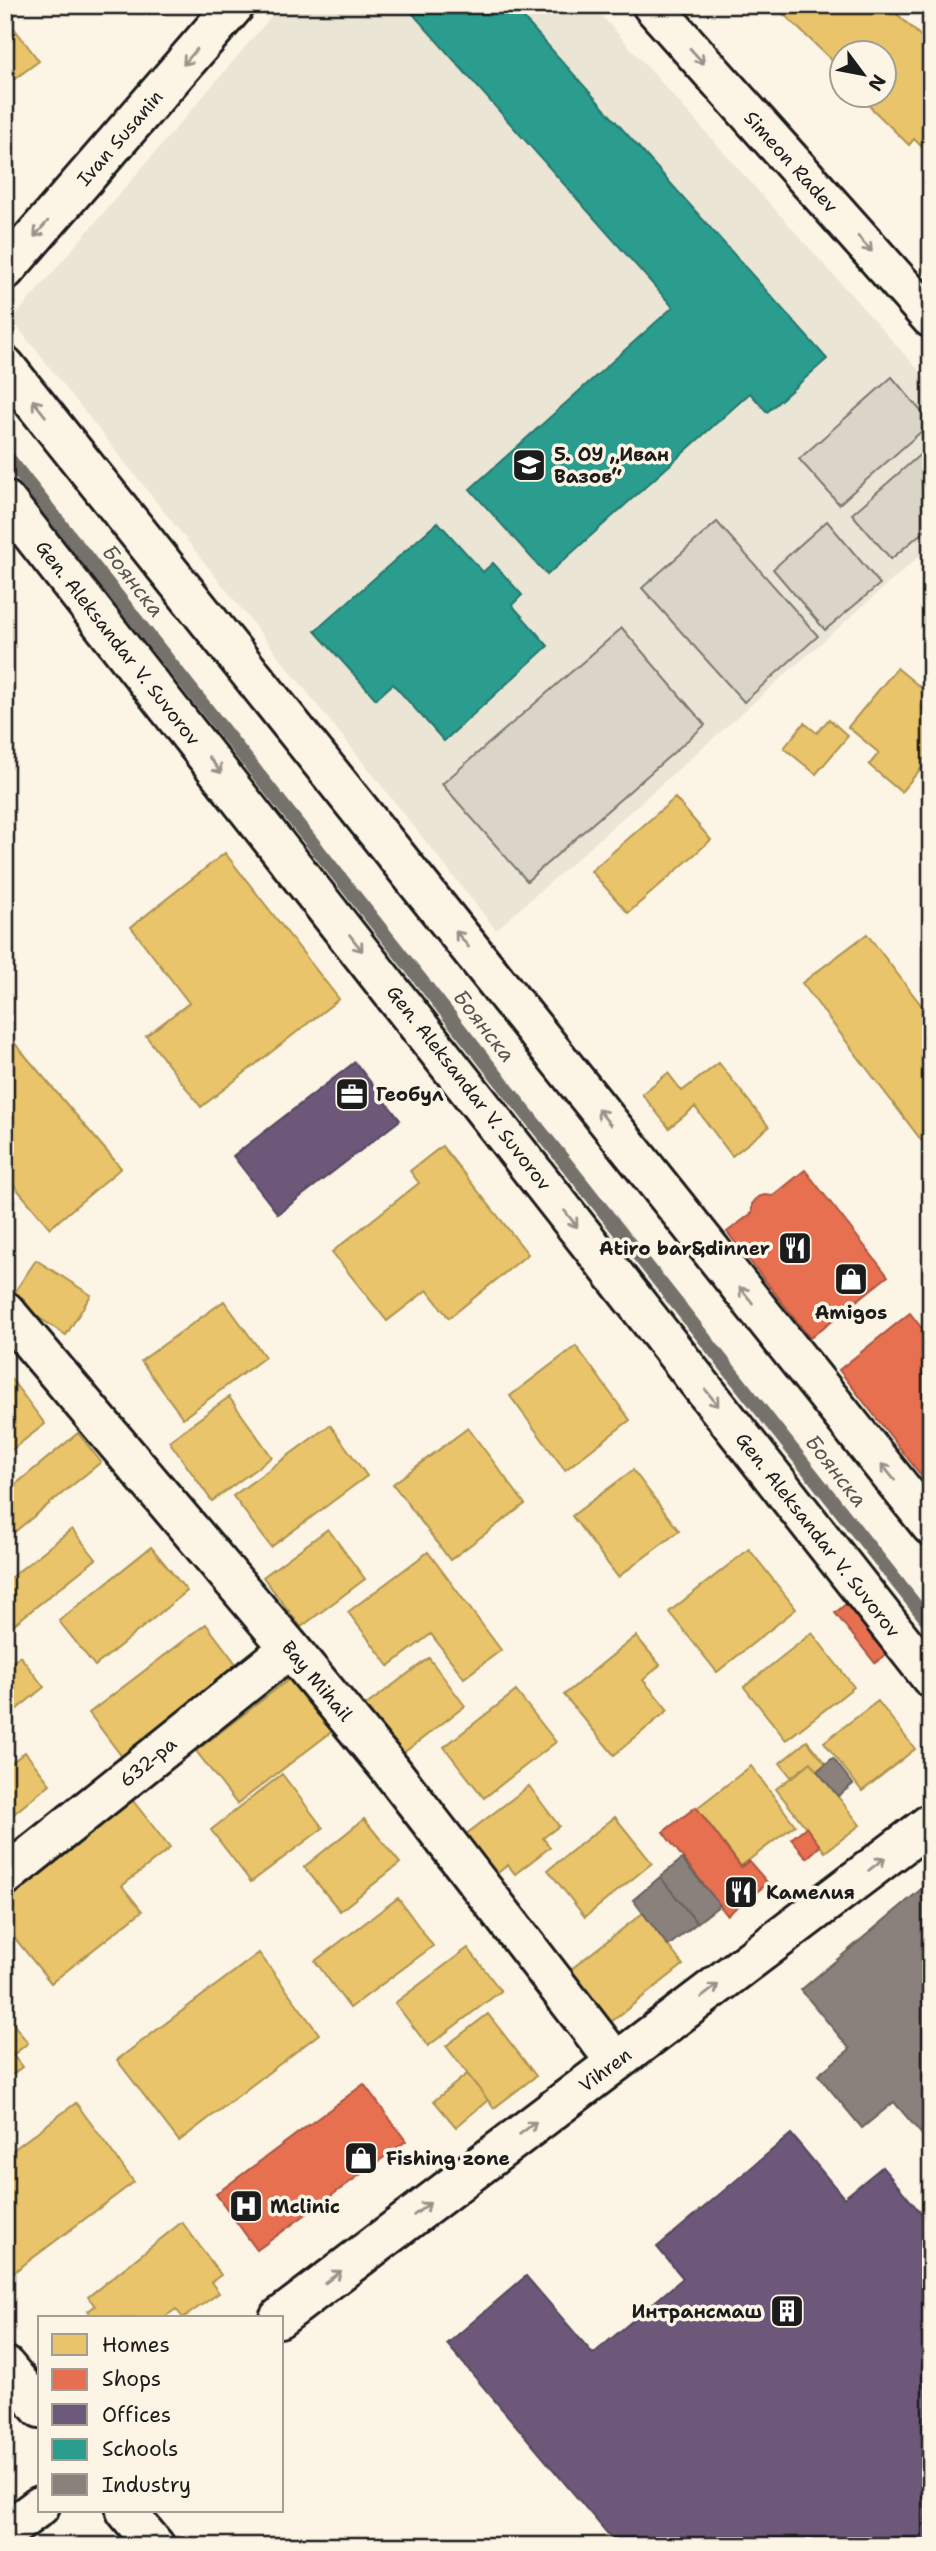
<svg xmlns="http://www.w3.org/2000/svg" width="936" height="2551" font-family="'Shantell Sans',sans-serif">
  <style>
    .built { fill: #ebe5d6 }
    .green { fill: #dbd5c8; stroke: #7c7872; stroke-width: 2 }
    .homes { fill: #e9c46a; stroke: #ac9253; stroke-width: 2 }
    .shops { fill: #e76f51; stroke: #aa5641; stroke-width: 2 }
    .offices { fill: #6d597a; stroke: #55475e; stroke-width: 2 }
    .schools { fill: #2a9d8f; stroke: #26766c; stroke-width: 2 }
    .industry { fill: #8a817c; stroke: #69635f; stroke-width: 2 }
    .lines { fill: none; stroke-linecap: round; stroke-linejoin: round }
    .stream { stroke: #75726c; stroke-width: 14 }
    .minor-casing { stroke: #1c1c1c; stroke-width: 44 }
    .tertiary-casing { stroke: #1c1c1c; stroke-width: 44 }
    .minor { stroke: #fcf5e5; stroke-width: 38 }
    .tertiary { stroke: #fcf5e5; stroke-width: 38 }
    .oneway { stroke: #97938b }
    .labels { text-anchor: middle; dominant-baseline: central; stroke-width: 7; stroke-linejoin: round; paint-order: stroke }
    .street-label { font-size: 19px; fill: #1c1c1c; stroke: #fcf5e5 }
    .poi-label { font-size: 19px; font-weight: bold; fill: #1c1c1c; stroke: #fcf5e5; text-anchor: start }
    .water-label { font-size: 21px; font-style: italic; fill: #575551; stroke: #fcf5e5 }
  </style>
  <rect width="100%" height="100%" fill="#fcf5e5"/>
  <filter id="ink" filterUnits="userSpaceOnUse"><feTurbulence type="fractalNoise" baseFrequency=".0143" numOctaves="2"/><feDisplacementMap in="SourceGraphic" scale="14" xChannelSelector="R" yChannelSelector="G"/><feConvolveMatrix kernelMatrix="1 2 1 2 8 2 1 2 1" color-interpolation-filters="sRGB"/></filter>
  <g filter="url(#ink)">
    <!-- built -->
    <path class="built" d="M281 5H592L931 384V546L496 930 12 320Z"/>
    <!-- green -->
    <path class="green" d="M892 377 931 423 839 504 799 459Z
      M931 445V525L891 559 852 514Z
      M827 521 880 584 825 630 773 569Z
      M717 522 818 636 744 702 642 588Z
      M622 628 705 725 527 881 442 784Z"/>
    <!-- homes -->
    <path class="homes" d="M774 5H899L894 11 931 46V156L914 139 909 145 857 94H884V52H842V80L835 73 840 68Z
      M14 28 39 61 5 86V35Z
      M897 668 931 696V757L901 792 869 765 879 753 848 727Z
      M829 719 848 736 816 774 784 748 804 723 817 733Z
      M675 798 711 840 628 913 591 871Z
      M225 853 339 999 201 1107 146 1036 189 1003 131 927Z
      M867 934 931 1018V1153L802 983Z
      M5 1032 121 1168 50 1228 5 1175Z
      M719 1063 769 1127 732 1156 695 1107 669 1128 642 1094 668 1073 682 1091Z
      M442 1146 528 1254 449 1318 427 1290 387 1321 332 1252 419 1183 410 1171Z
      M36 1260 91 1295 66 1335 10 1299Z
      M224 1301 265 1357 183 1418 141 1361Z
      M576 1346 630 1420 565 1470 510 1396Z
      M5 1371 45 1424 5 1455Z
      M229 1397 272 1457 212 1501 169 1441Z
      M330 1425 367 1476 271 1547 233 1496Z
      M468 1428 525 1504 450 1560 393 1484Z
      M78 1433 101 1462 12 1534 5 1530V1493Z
      M633 1470 679 1531 618 1577 572 1516Z
      M72 1529 96 1559 13 1625 5 1615V1582Z
      M328 1529 365 1579 301 1627 263 1577Z
      M151 1547 187 1591 95 1666 59 1621Z
      M749 1549 796 1609 717 1672 669 1612Z
      M428 1552 501 1650 464 1678 431 1634 389 1666 348 1612Z
      M206 1624 240 1669 123 1758 89 1713Z
      M812 1633 854 1687 786 1740 744 1687Z
      M636 1636 660 1665 643 1680 668 1710 614 1755 564 1695Z
      M20 1656 44 1687 5 1719V1668Z
      M429 1658 465 1706 398 1757 361 1709Z
      M293 1676 334 1730 237 1804 196 1751Z
      M516 1691 556 1742 484 1798 444 1747Z
      M878 1701 915 1749 862 1791 824 1742Z
      M807 1741 826 1764 817 1771 811 1762 792 1778 780 1763Z
      M25 1752 50 1784 5 1821V1768Z
      M811 1762 860 1825 825 1852 776 1789Z
      M751 1766 795 1825 741 1866 697 1808Z
      M282 1774 323 1828 251 1882 211 1830Z
      M529 1786 559 1826 543 1838 550 1847 515 1874 508 1865 491 1878 461 1838Z
      M130 1797 170 1848 122 1886 142 1911 51 1983 5 1926V1896Z
      M615 1817 652 1863 585 1917 548 1870Z
      M364 1819 400 1863 340 1911 304 1867Z
      M398 1898 433 1946 350 2008 315 1961Z
      M643 1913 683 1965 597 2033 556 1981Z
      M468 1948 501 1991 428 2046 395 2003Z
      M259 1953 319 2034 179 2141 117 2060Z
      M5 2013 28 2043 13 2055 22 2067 5 2080Z
      M488 2014 536 2076 494 2108 446 2046Z
      M467 2074 488 2100 456 2127 434 2101Z
      M76 2103 134 2182 14 2272 5 2260V2156Z
      M182 2222 221 2275 211 2282 219 2293 183 2318 176 2309 163 2318H93L88 2311 95 2306 88 2297Z"/>
    <!-- shops -->
    <path class="shops" d="M805 1170 888 1276 810 1338 727 1232 752 1213V1204L758 1197 765 1195 773 1196Z
      M910 1313 931 1340V1488L839 1370Z
      M851 1600 891 1650 875 1663 835 1613Z
      M696 1807 741 1867 749 1861 768 1883 727 1915 663 1832Z
      M806 1827 820 1846 807 1858 791 1839Z
      M364 2084 406 2141 257 2250 216 2194Z"/>
    <!-- offices -->
    <path class="offices" d="M355 1062 400 1120 278 1214 233 1156Z
      M791 2134 844 2198 882 2167 931 2225V2546H618L447 2344 526 2276 593 2354 683 2278 657 2247Z"/>
    <!-- schools -->
    <path class="schools" d="M405 5H512L827 359 767 412 750 393 547 575 470 489 673 307Z
      M438 522 483 572 493 563 522 595 512 605 548 646 444 741 393 684 376 699 315 631Z"/>
    <!-- industry -->
    <path class="industry" d="M833 1758 853 1784 838 1796 817 1771Z
      M682 1859 720 1905 697 1923 660 1877Z
      M660 1877 697 1923 668 1946 633 1900Z
      M931 1881V2130L923 2136 894 2102 862 2128 818 2075 850 2049 801 1990Z"/>
    <g class="lines">
      <!-- stream -->
      <path class="stream" d="M5 454 931 1625"/>
      <!-- minor casing -->
      <g class="minor-casing">
        <path id="minor" d="M652 5 931 318
          M5 270 235 5
          M5 366 931 1526
          M5 500 931 1678
          M5 1311 290 1648 390 1769 616 2062
          M5 1876 290 1648
          M279 2318 931 1823
          M5 2532 40 2506"/>
      </g>
      <!-- tertiary casing -->
      <g class="tertiary-casing">
        <path id="tertiary" d="M5 2366 40 2408
          M126 2511 155 2546"/>
      </g>
      <!-- minor -->
      <use href="#minor" class="minor"/>
      <!-- tertiary -->
      <use href="#tertiary" class="tertiary"/>
    </g>
    <!-- one-way arrows -->
    <defs><path id="oneway-shaft" d="M-6 0H5M1.5-3L5.5 0L1.5 3" fill="none" stroke-width="1.6" stroke-linecap="round" stroke-linejoin="round" transform="scale(1.75)"/></defs>
    <g class="oneway">
      <use href="#oneway-shaft" transform="translate(697 56) rotate(48)"/>
      <use href="#oneway-shaft" transform="translate(190 57) rotate(131)"/>
      <use href="#oneway-shaft" transform="translate(41 229) rotate(131)"/>
      <use href="#oneway-shaft" transform="translate(865 244) rotate(48)"/>
      <use href="#oneway-shaft" transform="translate(39 408) rotate(-128)"/>
      <use href="#oneway-shaft" transform="translate(215 765) rotate(52)"/>
      <use href="#oneway-shaft" transform="translate(462 939) rotate(-129)"/>
      <use href="#oneway-shaft" transform="translate(356 943) rotate(52)"/>
      <use href="#oneway-shaft" transform="translate(604 1117) rotate(-129)"/>
      <use href="#oneway-shaft" transform="translate(571 1219) rotate(52)"/>
      <use href="#oneway-shaft" transform="translate(746 1295) rotate(-129)"/>
      <use href="#oneway-shaft" transform="translate(712 1398) rotate(52)"/>
      <use href="#oneway-shaft" transform="translate(888 1472) rotate(-129)"/>
      <use href="#oneway-shaft" transform="translate(877 1864) rotate(-37)"/>
      <use href="#oneway-shaft" transform="translate(710 1991) rotate(-37)"/>
      <use href="#oneway-shaft" transform="translate(528 2128) rotate(-37)"/>
      <use href="#oneway-shaft" transform="translate(422 2209) rotate(-37)"/>
      <use href="#oneway-shaft" transform="translate(333 2277) rotate(-37)"/>
    </g>
  </g>
  <!-- icons -->
  <defs>
    <g id="school-square" transform="scale(1.75)"><rect x="-9" y="-9" width="18" height="18" rx="4" fill="#1c1c1c" stroke="#fcf5e5"/><path d="M0-5L7-2L0 1L-7-2ZM-4 1L0 2.5L4 1V4Q0 6-4 4Z" fill="#fff"/></g>
    <g id="office-square" transform="scale(1.75)"><rect x="-9" y="-9" width="18" height="18" rx="4" fill="#1c1c1c" stroke="#fcf5e5"/><path d="M-6-3h4V-5.5h4V-3h4V5H-6ZM-1-4.5V-3h2v-1.5ZM-6 0V1H6V0Z" fill="#fff"/></g>
    <g id="restaurant-square" transform="scale(1.75)"><rect x="-9" y="-9" width="18" height="18" rx="4" fill="#1c1c1c" stroke="#fcf5e5"/><path d="M-5-6h1v4h1v-4h1v4h1v-4h1v5L-1.5 .5V6h-2V.5L-5-1ZM5-6V6H3V1.5H1.5Q1.5-4 5-6Z" fill="#fff"/></g>
    <g id="shop-square" transform="scale(1.75)"><rect x="-9" y="-9" width="18" height="18" rx="4" fill="#1c1c1c" stroke="#fcf5e5"/><path d="M-5-2.5h2.3a2.7 3.5 0 0 1 5.4 0H5L5.5 6h-11ZM-1.5-2.5h3a1.5 2.3 0 0 0-3 0Z" fill="#fff"/></g>
    <g id="hospital-square" transform="scale(1.75)"><rect x="-9" y="-9" width="18" height="18" rx="4" fill="#1c1c1c" stroke="#fcf5e5"/><path d="M-5-5h3v3.5h4V-5h3V5h-3V1.5h-4V5h-3Z" fill="#fff"/></g>
    <g id="building-square" transform="scale(1.75)"><rect x="-9" y="-9" width="18" height="18" rx="4" fill="#1c1c1c" stroke="#fcf5e5"/><path d="M-4-6H4V6H1V3H-1V6H-4ZM-2.5-4.3h1.7v1.8h-1.7ZM.8-4.3h1.7v1.8H.8ZM-2.5-1h1.7V.8h-1.7ZM.8-1h1.7V.8H.8Z" fill="#fff"/></g>
  </defs>
  <g fill-rule="evenodd">
    <use href="#school-square" x="529" y="465"/>
    <use href="#office-square" x="352" y="1094"/>
    <use href="#restaurant-square" x="795" y="1248"/>
    <use href="#shop-square" x="851" y="1279"/>
    <use href="#restaurant-square" x="741" y="1892"/>
    <use href="#shop-square" x="361" y="2158"/>
    <use href="#hospital-square" x="246" y="2206"/>
    <use href="#building-square" x="787" y="2311"/>
  </g>
  <g class="labels">
    <!-- street labels -->
    <g class="street-label">
      <text transform="translate(120 138) rotate(-49)">Ivan Susanin</text>
      <text transform="translate(791 162) rotate(48)">Simeon Radev</text>
      <text transform="translate(118 643) rotate(52)">Gen. Aleksandar V. Suvorov</text>
      <text transform="translate(469 1088) rotate(52)">Gen. Aleksandar V. Suvorov</text>
      <text transform="translate(818 1535) rotate(52)">Gen. Aleksandar V. Suvorov</text>
      <text transform="translate(317 1681) rotate(50)">Bay Mihail</text>
      <text transform="translate(148 1762) rotate(-39)">632-ра</text>
      <text transform="translate(605 2070) rotate(-37)">Vihren</text>
    </g>
    <!-- poi labels -->
    <g class="poi-label">
      <text x="554" y="454">5. ОУ „Иван<tspan x="554" dy="22">Вазов“</tspan></text>
      <text x="376" y="1094">Геобул</text>
      <text x="770" y="1248" text-anchor="end">Atiro bar&amp;dinner</text>
      <text x="851" y="1312" text-anchor="middle">Amigos</text>
      <text x="766" y="1892">Камелия</text>
      <text x="386" y="2158">Fishing zone</text>
      <text x="270" y="2206">Mclinic</text>
      <text x="762" y="2311" text-anchor="end">Интрансмаш</text>
    </g>
    <!-- water labels -->
    <g class="water-label">
      <text transform="translate(133 581) rotate(52)">Боянска</text>
      <text transform="translate(484 1026) rotate(52)">Боянска</text>
      <text transform="translate(836 1471) rotate(52)">Боянска</text>
    </g>
  </g>
  <!-- margin -->
  <rect width="936" height="2551" fill="none" stroke="#fcf5e5" stroke-width="28"/>
  <rect x="14" y="14" width="908" height="2523" fill="none" stroke="#1c1c1c" stroke-width="2.5" filter="url(#ink)"/>
  <!-- legend -->
  <rect x="38" y="2316" width="245" height="196" fill="#fcf5e5" stroke="#a29e95" stroke-width="2"/>
  <rect x="52" y="2334" width="35" height="21" fill="#e9c46a" stroke="#a29e95" stroke-width="2"/>
  <text x="102" y="2352" font-size="21" fill="#1c1c1c">Homes</text>
  <rect x="52" y="2369" width="35" height="21" fill="#e76f51" stroke="#a29e95" stroke-width="2"/>
  <text x="102" y="2386" font-size="21" fill="#1c1c1c">Shops</text>
  <rect x="52" y="2404" width="35" height="21" fill="#6d597a" stroke="#a29e95" stroke-width="2"/>
  <text x="102" y="2422" font-size="21" fill="#1c1c1c">Offices</text>
  <rect x="52" y="2439" width="35" height="21" fill="#2a9d8f" stroke="#a29e95" stroke-width="2"/>
  <text x="102" y="2456" font-size="21" fill="#1c1c1c">Schools</text>
  <rect x="52" y="2474" width="35" height="21" fill="#8a817c" stroke="#a29e95" stroke-width="2"/>
  <text x="102" y="2492" font-size="21" fill="#1c1c1c">Industry</text>
  <!-- north arrow -->
  <g transform="translate(863 74) rotate(122)"><circle r="33" fill="#fcf5e5" stroke="#a29e95" stroke-width="2"/>
  <path d="M0-5L12 26L0 18L-12 26Z" fill="#1c1c1c"/>
  <text y="-10" font-size="19" font-weight="bold" text-anchor="middle" fill="#1c1c1c">N</text>
  </g>
</svg>
